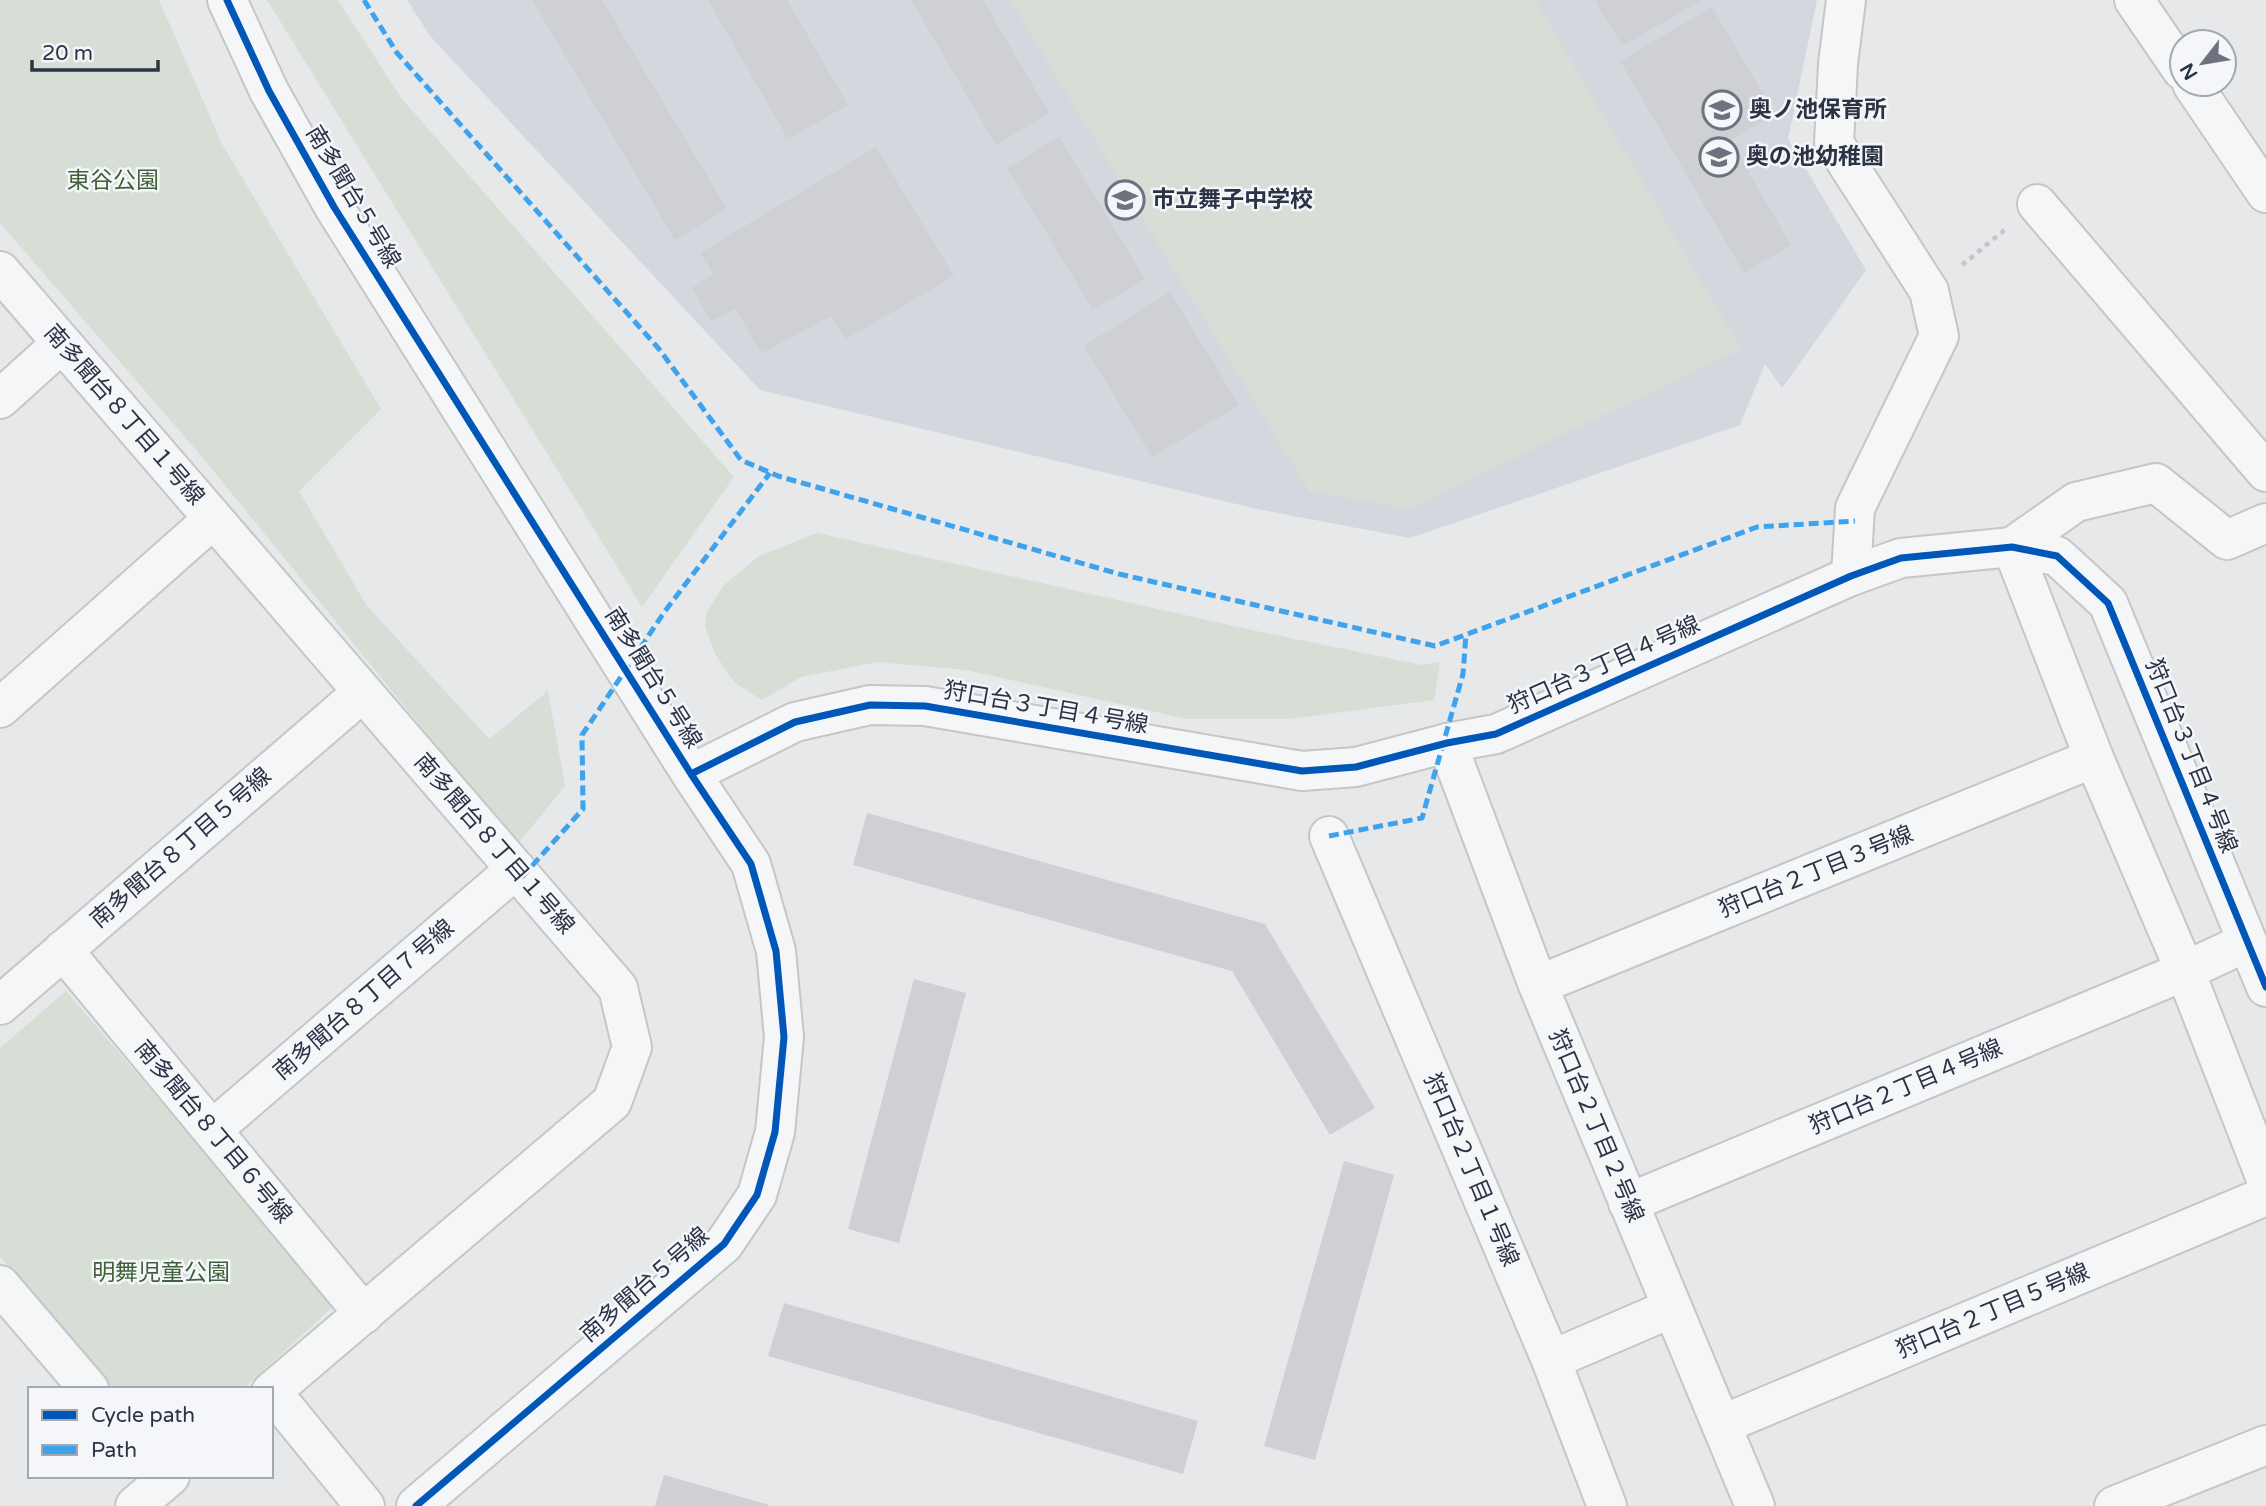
<svg xmlns="http://www.w3.org/2000/svg" width="2266" height="1506" font-family="'Varela Round','Noto Sans JP',sans-serif">
  <style>
    .built { fill: #d4d7dd }
    .green { fill: #d6ded6 }
    .building { fill: #ced0d3 }
    .lines { fill: none; stroke-linecap: round; stroke-linejoin: round }
    .minor-casing { stroke: #c4c6c8; stroke-width: 42 }
    .tertiary-casing { stroke: #c4c6c8; stroke-width: 42 }
    .path { stroke: #c5c6ca; stroke-width: 4.5; stroke-dasharray: 5 5; stroke-linecap: butt }
    .minor { stroke: #f5f6f7; stroke-width: 38 }
    .tertiary { stroke: #f5f6f7; stroke-width: 38 }
    .quiet { stroke: #3ea3ec; stroke-width: 5; stroke-dasharray: 10 5; stroke-linecap: butt }
    .cycleway-casing { stroke: #f4f6f9; stroke-width: 11 }
    .cycleway { stroke: #0057b8; stroke-width: 7 }
    .labels { text-anchor: middle; dominant-baseline: central; stroke-width: 5; stroke-linejoin: round; paint-order: stroke }
    .poi-label { font-size: 23px; font-weight: bold; fill: #2b3445; stroke: #f4f6f9; text-anchor: start }
    .park-label { font-size: 23px; fill: #3f6138; stroke: #f4f6f9 }
    .street-label { font-size: 23px; fill: #2b3445; stroke: #f4f6f9 }
  </style>
  <rect width="100%" height="100%" fill="#e6e8ea"/>
  <!-- built -->
  <path class="built" d="M407 0H1817L1788 139 1866 270 1782 388 1765 364 1740 425 1410 538 1257 509 760 390 430 36Z"/>
  <!-- green -->
  <path class="green" d="M0 0H159L222 144 381 409 299 491 367 606 489 739 548 691 565 786 517 845 203 458 0 223Z
    M267 0H338L402 99 734 477 642 607Z
    M1010 0H1535L1741 349 1409 509 1309 491Z
    M817 533 1261 632 1422 665 1440 662 1434 700 1289 719H1187L966 670 878 662 801 677 762 700 734 682 715 654 705 626 707 611 724 585 759 556Z
    M66 991 335 1305 243 1389H113L0 1257V1048Z"/>
  <!-- building -->
  <path class="building" d="M532 0H602L727 209 675 240Z
    M708 0H787L848 105 788 139Z
    M911 0H983L1049 113 996 145Z
    M1595 0H1702L1622 46Z
    M1712 7 1775 114 1730 141 1791 245 1744 273 1620 61Z
    M1059 137 1145 279 1093 310 1007 168Z
    M876 147 954 276 846 339 831 316 762 353 735 309 711 321 692 288 713 274 700 253Z
    M1170 292 1239 405 1152 457 1084 346Z
    M867 813 1265 924 1375 1108 1330 1135 1232 971 853 865Z
    M914 979 966 993 899 1243 848 1229Z
    M1344 1161 1394 1175 1315 1460 1264 1446Z
    M784 1303 1198 1421 1183 1474 768 1356Z
    M664 1475 769 1505 768 1506H655Z"/>
  <g class="lines">
    <!-- minor casing -->
    <g class="minor-casing">
      <path id="minor" d="M1846 0 1838 64 1834 143 1929 291 1939 336 1855 508 1851 576
        M2134 0 2182 70
        M2192 84 2266 193
        M2037 204 2266 472
        M0 271 618 988 632 1047 612 1102 271 1392
        M0 399 62 343
        M2266 523 2227 540 2156 483 2076 502 2012 547 2094 758 2185 971 2266 1179
        M0 708 213 519
        M1447 743 1538 985 1755 1506
        M1329 836 1551 1360 1607 1506
        M63 950 364 1314
        M1538 985 2094 758
        M0 1005 363 692
        M212 1130 516 869
        M1628 1203 2185 971 2247 942
        M0 1285 89 1389
        M1551 1360 1672 1308
        M272 1392 365 1506
        M1721 1425 2266 1196
        M135 1506 170 1476
        M2114 1506 2266 1445"/>
    </g>
    <!-- tertiary casing -->
    <g class="tertiary-casing">
      <path id="tertiary" d="M227 0 269 91 334 207 691 774 751 864 776 951 784 1037 775 1132 757 1195 724 1244 416 1506
        M691 774 795 722 870 705 925 706 1302 771 1356 767 1447 743 1496 734 1851 576 1901 558 2012 547 2057 556 2108 603 2266 987"/>
    </g>
    <!-- path -->
    <path class="path" d="M1962 265 2007 228"/>
    <!-- minor -->
    <use href="#minor" class="minor"/>
    <!-- tertiary -->
    <use href="#tertiary" class="tertiary"/>
    <!-- quiet -->
    <path class="quiet" d="M364 0 397 53 659 349 741 460 778 476 1119 574 1435 646 1757 527 1855 521
      M1329 836 1422 818 1463 674 1466 634
      M522 877 583 809 582 735 665 611 770 473"/>
    <!-- cycleway casing -->
    <g class="cycleway-casing">
      <path id="cycleway" d="M227 0 269 91 334 207 691 774 751 864 776 951 784 1037 775 1132 757 1195 724 1244 416 1506
        M691 774 795 722 870 705 925 706 1302 771 1356 767 1447 743 1496 734 1851 576 1901 558 2012 547 2057 556 2108 603 2266 987"/>
    </g>
    <!-- cycleway -->
    <use href="#cycleway" class="cycleway"/>
  </g>
  <!-- icons -->
  <defs>
    <g id="school-ring" transform="scale(2.0125)"><circle r="9.5" fill="#f4f6f9" stroke="#6c737f" stroke-width="1.5"/><path d="M0-5L7-2L0 1L-7-2ZM-4 1L0 2.5L4 1V4Q0 6-4 4Z" fill="#6c737f"/></g>
  </defs>
  <g fill-rule="evenodd">
    <use href="#school-ring" x="1722" y="110"/>
    <use href="#school-ring" x="1719" y="157"/>
    <use href="#school-ring" x="1125" y="200"/>
  </g>
  <g class="labels">
    <!-- poi labels -->
    <g class="poi-label">
      <text x="1749" y="110">奥ノ池保育所</text>
      <text x="1746" y="157">奥の池幼稚園</text>
      <text x="1152" y="200">市立舞子中学校</text>
    </g>
    <!-- park labels -->
    <g class="park-label">
      <text x="113" y="181">東谷公園</text>
      <text x="161" y="1273">明舞児童公園</text>
    </g>
    <!-- street labels -->
    <g class="street-label">
      <text transform="translate(353 197) rotate(59)">南多聞台５号線</text>
      <text transform="translate(124 415) rotate(49)">南多聞台８丁目１号線</text>
      <text transform="translate(1604 665) rotate(-24)">狩口台３丁目４号線</text>
      <text transform="translate(653 678) rotate(58)">南多聞台５号線</text>
      <text transform="translate(1046 708) rotate(10)">狩口台３丁目４号線</text>
      <text transform="translate(2191 756) rotate(68)">狩口台３丁目４号線</text>
      <text transform="translate(494 844) rotate(49)">南多聞台８丁目１号線</text>
      <text transform="translate(181 848) rotate(-41)">南多聞台８丁目５号線</text>
      <text transform="translate(1816 872) rotate(-22)">狩口台２丁目３号線</text>
      <text transform="translate(364 1000) rotate(-41)">南多聞台８丁目７号線</text>
      <text transform="translate(1906 1087) rotate(-23)">狩口台２丁目４号線</text>
      <text transform="translate(1596 1126) rotate(67)">狩口台２丁目２号線</text>
      <text transform="translate(213 1132) rotate(50)">南多聞台８丁目６号線</text>
      <text transform="translate(1471 1170) rotate(67)">狩口台２丁目１号線</text>
      <text transform="translate(645 1285) rotate(-41)">南多聞台５号線</text>
      <text transform="translate(1993 1311) rotate(-23)">狩口台２丁目５号線</text>
    </g>
  </g>
  <!-- legend -->
  <rect x="28" y="1387" width="245" height="91" fill="#f4f6f9" stroke="#a4a8b1" stroke-width="2"/>
  <rect x="42" y="1410" width="35" height="10" fill="#0057b8" stroke="#a4a8b1" stroke-width="2"/>
  <text x="91" y="1422" font-size="21" fill="#2b3445">Cycle path</text>
  <rect x="42" y="1445" width="35" height="10" fill="#3ea3ec" stroke="#a4a8b1" stroke-width="2"/>
  <text x="91" y="1457" font-size="21" fill="#2b3445">Path</text>
  <!-- north arrow -->
  <g transform="translate(2203 63) rotate(239)"><circle r="33" fill="#f4f6f9" stroke="#a4a8b1" stroke-width="2"/>
  <path d="M0-5L12 26L0 18L-12 26Z" fill="#6c737f"/>
  <text y="-10" font-size="19" font-weight="bold" text-anchor="middle" fill="#2b3445">N</text>
  </g>
  <!-- scale -->
  <path d="M32 60v10h126v-10" fill="none" stroke="#2b3445" stroke-width="3.5"/>
  <text x="42" y="60" font-size="21" fill="#2b3445" stroke="#f4f6f9" stroke-width="5" paint-order="stroke">20 m</text>
</svg>
